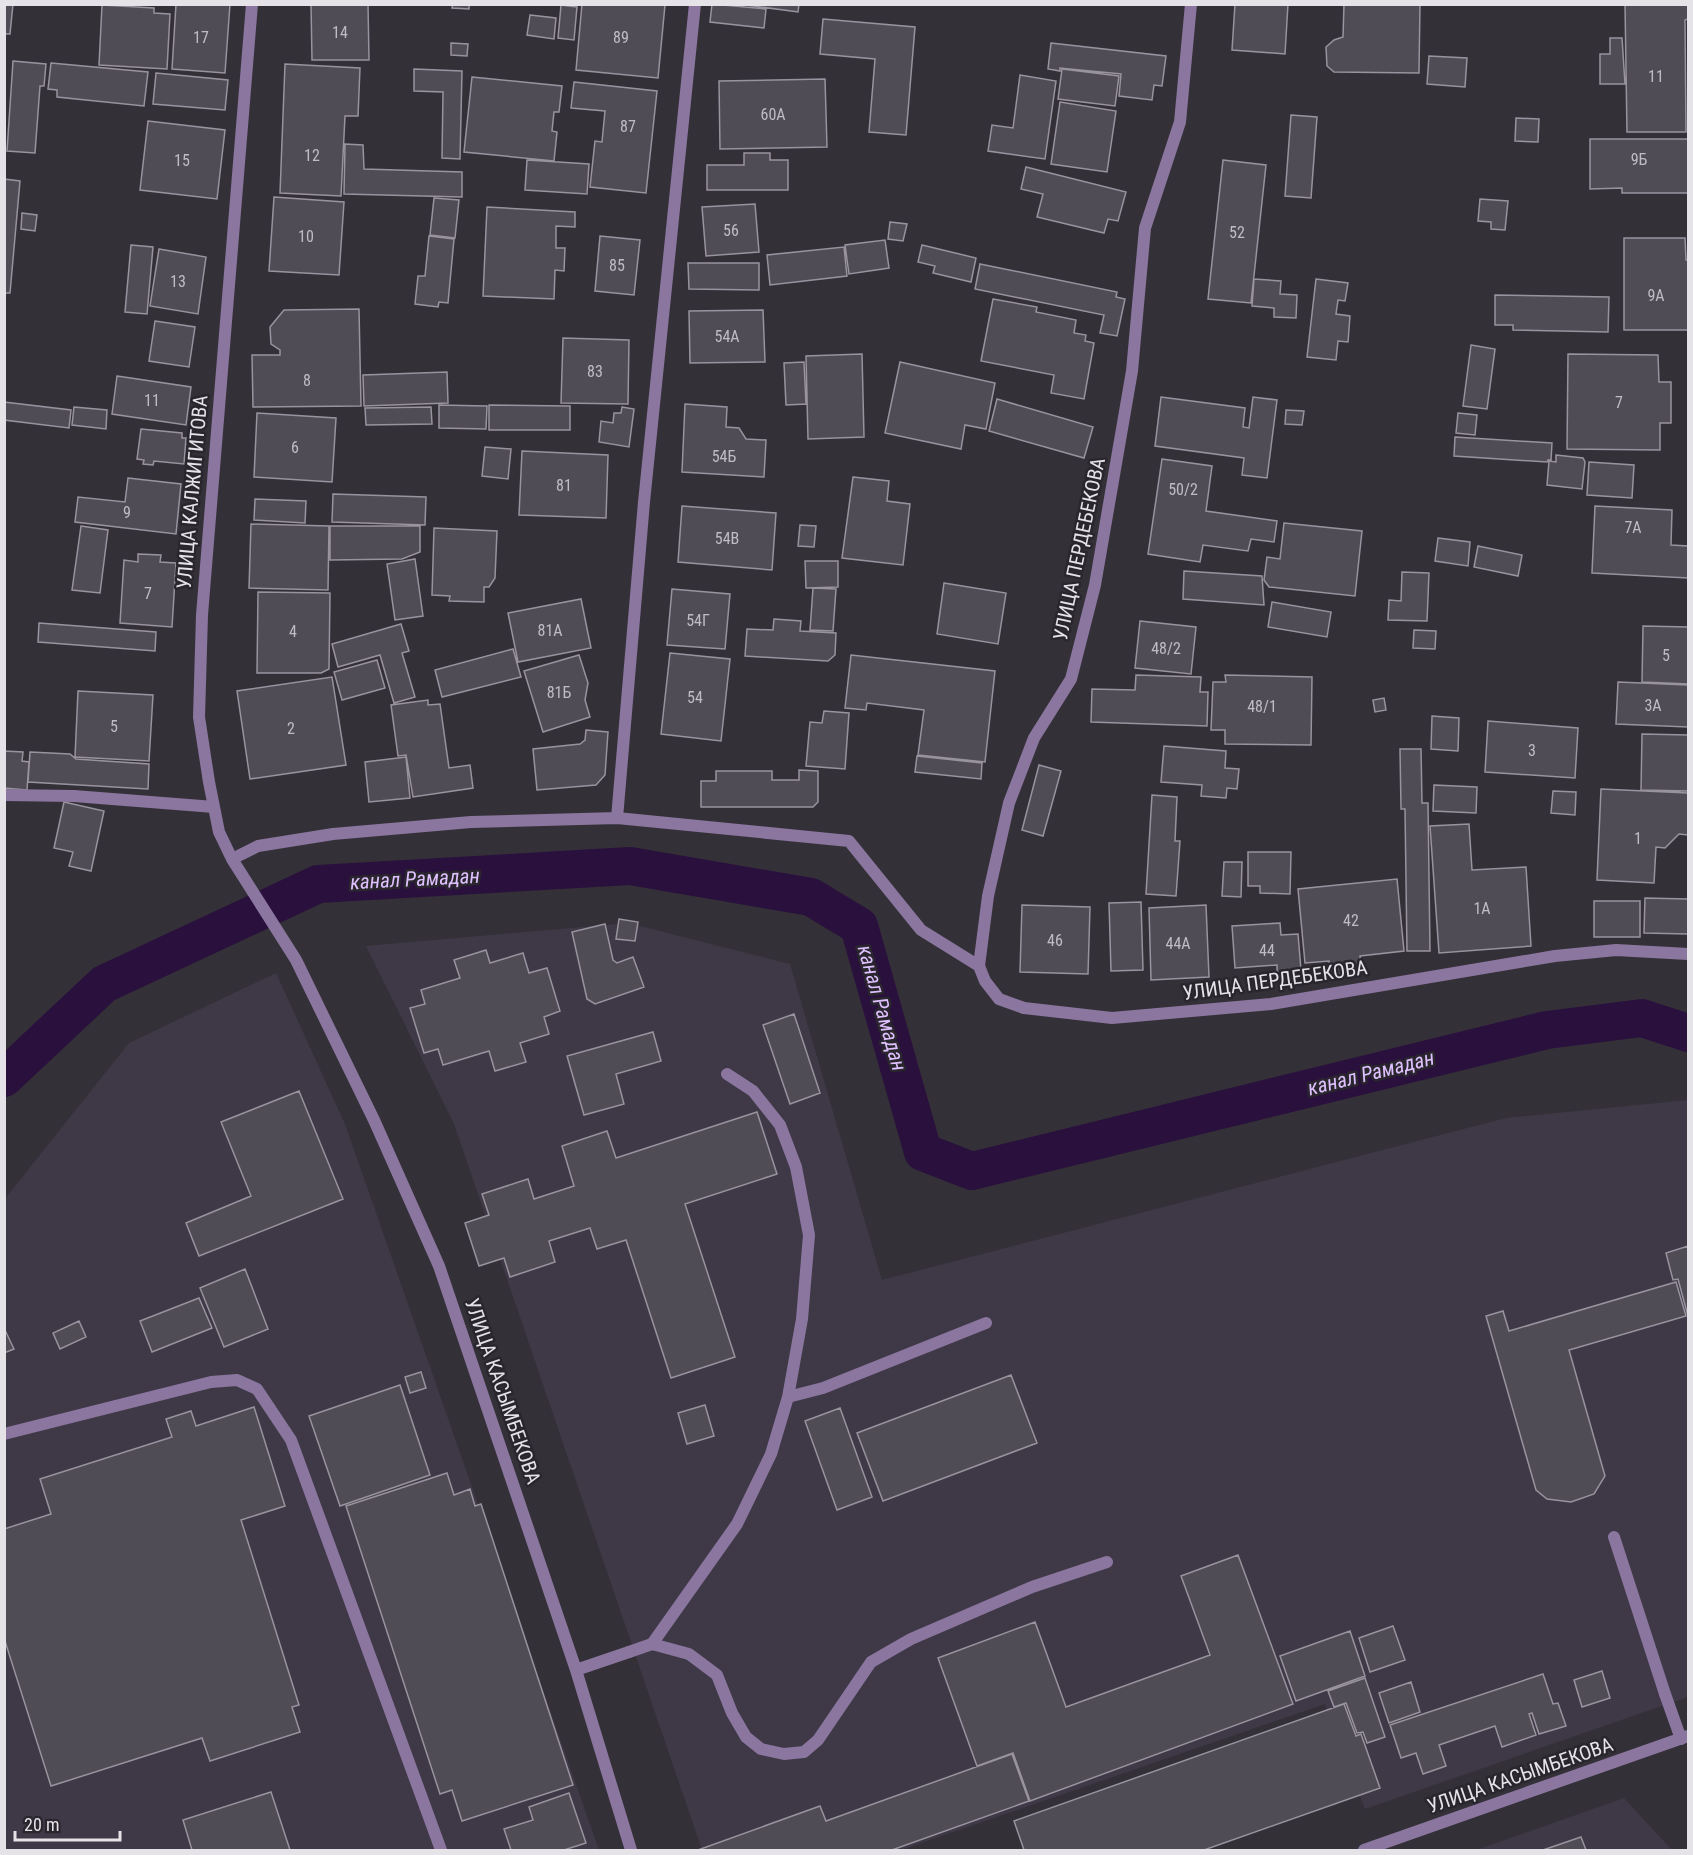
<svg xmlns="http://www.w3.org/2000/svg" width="1693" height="1855" font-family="'Roboto Condensed',sans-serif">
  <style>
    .built { fill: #3f3847 }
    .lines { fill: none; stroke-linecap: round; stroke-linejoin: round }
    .canal { stroke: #2a103d; stroke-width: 38 }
    .building { fill: #504c55; stroke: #98939e; stroke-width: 1.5 }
    .lane { stroke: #8a769e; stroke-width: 12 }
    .street { stroke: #8a769e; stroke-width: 12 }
    .labels { text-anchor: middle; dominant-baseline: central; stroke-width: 5; stroke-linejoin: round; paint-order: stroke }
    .number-label { font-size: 16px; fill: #c0bcc3 }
    .street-label { font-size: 20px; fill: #e5e2e8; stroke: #2a262e }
    .water-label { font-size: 21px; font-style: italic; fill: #dfc0fe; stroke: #2a262e }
  </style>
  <rect width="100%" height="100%" fill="#343038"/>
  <!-- built -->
  <path class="built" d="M628 923 790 964 882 1280 1506 1118 1688 1100V1697L1365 1809 1325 1704 901 1850H702L454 1124 366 946Z
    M276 973 345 1124 599 1850H5L4 1200 129 1043Z
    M1624 1798 1672 1850H1476Z"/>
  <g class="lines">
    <!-- canal -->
    <path class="canal" d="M4 1078 104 984 318 884 630 866 811 897 859 926 923 1152 972 1171 1547 1030 1642 1018 1688 1033"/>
  </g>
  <!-- building -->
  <path class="building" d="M4 4H13L10 34H4Z
    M176 4H230L225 73 172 69Z
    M311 4H368L369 60H312Z
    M453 4H469V9L452 8Z
    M582 4 665 5 658 78 576 70Z
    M712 4 766 9 764 28 710 22Z
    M739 4H799L798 12Z
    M1235 4H1288L1285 54 1232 50Z
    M1344 4H1420L1419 73 1334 72 1327 66 1326 47 1334 40 1343 37Z
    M1625 4H1688V19L1685 20 1686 132H1627Z
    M102 5 154 8V13L170 14 167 69 99 65Z
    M561 5 577 7 574 40 558 38Z
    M530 15 556 18 554 39 527 35Z
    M823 19 915 27 906 135 869 132 875 59 820 54Z
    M1610 38H1622L1625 84H1600V54H1610Z
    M451 43 468 44 467 56 451 55Z
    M1051 43 1166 56 1162 86 1154 85 1152 100 1119 96 1121 74 1060 68V71L1048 69Z
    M1429 56 1467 58 1465 87 1427 84Z
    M13 61 46 64 44 86H40L35 153 7 151Z
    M51 63 148 72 144 106 57 97V90L48 89Z
    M285 64 360 68 358 116H345L341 196 280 193Z
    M414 69 462 71 460 159 442 158 443 92 414 91Z
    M1062 69 1119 76 1115 106 1058 99Z
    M156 73 228 80 225 110 153 104Z
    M1020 75 1056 81 1045 159 988 151 992 125 1013 128Z
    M472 77 562 86 559 112H554L552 131 557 132 554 161 464 152Z
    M825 79 827 147 720 149 719 81Z
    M574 82 657 91 646 193 590 187 595 141 602 142 605 111 571 108Z
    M1060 102 1116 111 1107 172 1051 164Z
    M1291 115 1317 117 1311 198 1285 196Z
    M1516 118 1539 119 1538 142 1515 141Z
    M148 121 225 130 217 199 140 190Z
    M1590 139H1688V193H1622V188L1590 189Z
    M345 144 363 145 364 169 462 172V197L344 194Z
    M744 153H770V160H788V190H707V165H744Z
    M527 160 589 164 587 194 525 190Z
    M1223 160 1266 165 1251 303 1208 299Z
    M1026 167 1126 192 1118 221 1108 219 1104 233 1037 217 1043 194 1021 189Z
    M4 179 20 181 10 293H4Z
    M274 197 344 202 339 275 269 271Z
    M434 198 459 200 455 238 430 235Z
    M1480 199 1508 201 1505 230 1491 229V222L1478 221Z
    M755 204 759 252 706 256 702 207Z
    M487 207 575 212V227L556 226V248H565L564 271 555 270 554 299 483 296Z
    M22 213 37 215 35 231 21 229Z
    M890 222 907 224 903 241 888 239Z
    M429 236 454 239 448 303 439 302 438 307 415 304 418 276H425Z
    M600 236 640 240 634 295 595 291Z
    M1624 238H1685L1686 260H1688V330H1624Z
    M885 240 889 268 849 274 845 245Z
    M131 245 153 247 147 314 125 312Z
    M922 245 976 258 971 282 933 273 935 266 918 262Z
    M844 247 847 276 770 285 767 255Z
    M159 249 206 257 198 314 150 306Z
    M688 263H759V290L689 289Z
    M980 264 1117 292 1116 297 1125 299 1117 336 1100 333 1104 315 975 289Z
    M1254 279 1281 281 1280 294 1297 295 1296 318 1274 317V308L1252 306Z
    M1316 279 1348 283 1345 301 1338 300 1336 314 1350 316 1348 342 1338 341 1336 360 1307 357Z
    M1495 295 1609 297 1608 332 1513 330V325H1495Z
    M993 299 1037 307 1036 312 1076 320 1074 333 1086 335 1085 341 1094 343 1084 399 1051 393 1054 375 981 361Z
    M359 309 361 406 253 407 252 355H280V350L271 344 270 327 284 310Z
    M763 310 765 362 690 363 689 311Z
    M155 321 195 327 189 367 149 361Z
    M563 338 629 340 628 404 561 403Z
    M1471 345 1495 349 1487 409 1463 406Z
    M862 354 864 437 808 439 806 356Z
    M1568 354 1658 355 1659 382H1671V423H1660V450L1567 449Z
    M804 362 806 404 786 405 784 363Z
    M900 362 995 383 986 429 965 425 961 449 885 433Z
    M447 372 448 403 364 406 363 375Z
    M117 376 191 387 186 425 112 414Z
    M1161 397 1245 408 1243 427 1249 428 1253 397 1277 400 1267 478 1242 475 1244 458 1155 446Z
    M997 399 1093 427 1084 458 989 431Z
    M4 402 71 410 69 428 4 420Z
    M685 404 727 407 726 427 739 428 746 439 766 440 764 477 682 472Z
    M439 405 487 406 486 429 439 428Z
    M489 405 570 406V430H489Z
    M74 407 107 410 106 429 72 425Z
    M431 407 432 424 366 425 365 408Z
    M622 407 634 409 629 447 599 442 601 421 613 423 614 413H621Z
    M1286 410 1304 411 1302 425 1285 424Z
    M257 413 336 418 332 482 254 477Z
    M1458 413 1477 415 1475 435 1456 433Z
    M141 429 182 433V438H186L184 464 154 461 153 465 143 464 144 460 137 459Z
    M1455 437 1552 443 1551 460H1548L1547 462 1454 456Z
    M485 447 511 449 508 479 482 476Z
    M522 451 608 455 606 518 519 515Z
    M1556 455 1583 458 1585 462 1582 489 1547 485 1549 461 1556 462Z
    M1162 459 1212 466 1206 511 1277 521 1274 542 1251 539 1248 551 1203 545 1200 562 1148 554Z
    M1589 462 1634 465 1632 498 1587 495Z
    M853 477 889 481 887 501 910 504 903 565 842 558Z
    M128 478 181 484 176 534 75 522 78 497 125 502Z
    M333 494 426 497 425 525 332 522Z
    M255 499 306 501 305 523 254 520Z
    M682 506 776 513 772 570 678 562Z
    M1595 506 1672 510 1671 545 1688 546V578L1592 573Z
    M1284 523 1362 531 1355 596 1269 587 1264 580 1267 557 1280 559Z
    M251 524 329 526 328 590 249 588Z
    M800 525 816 526 814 547 798 546Z
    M81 526 108 530 100 593 72 590Z
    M330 526H420V552L402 559 330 560Z
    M434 528 497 531 495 578 489 587H484V602L449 601 450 596 432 595Z
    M1438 538 1470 542 1468 566 1435 561Z
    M1478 546 1522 555 1518 576 1474 567Z
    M138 554 161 555 160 562 176 563 172 627 120 623 124 560 138 562Z
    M415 559 423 616 395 620 387 564Z
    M805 561H838V587L806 588Z
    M1184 571 1262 576 1264 605 1183 599Z
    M1402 572 1429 573 1427 621 1388 620 1389 600 1401 601Z
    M944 583 1006 593 998 644 937 634Z
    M813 588 836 589 833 631 810 630Z
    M672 589 730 594 725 649 667 645Z
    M258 592 330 593 329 669 321 673H257Z
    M581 599 591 648 518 662 508 613Z
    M1272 602 1331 612 1327 637 1268 627Z
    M774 619 801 621 800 631 836 633 835 655 828 661 745 656 747 629 773 630Z
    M1140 621 1196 627 1191 674 1135 668Z
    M39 623 156 632 155 651 38 642Z
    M401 624 409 651 402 653 415 697 394 703 380 655 338 667 332 644Z
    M1643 626 1688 627V684L1642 682Z
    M1414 630 1436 631 1435 649 1413 648Z
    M513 649 521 677 442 697 435 670Z
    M670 653 730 659 721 741 661 734Z
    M579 655 588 683 585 700 590 717 543 732 524 671Z
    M851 655 995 671 985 762 918 755 924 710 867 703 866 710 845 708Z
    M377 660 385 688 342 700 334 672Z
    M1136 675 1201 677 1200 692H1208L1207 726 1091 722 1092 689 1135 690Z
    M1225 675 1312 677 1311 745 1225 744V730H1211L1213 682H1226Z
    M332 677 346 765 250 779 237 691Z
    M1618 682 1688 685V727L1616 724Z
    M78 691 153 695 149 761 75 757Z
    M1384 698 1386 710 1375 712 1373 700Z
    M428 700V705L440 704 449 768 470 765 473 788 413 797 406 755 398 756 391 705Z
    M824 711 849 713 845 769 806 766 810 722 822 723Z
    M1432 716 1459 718 1458 751 1431 749Z
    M1488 721 1578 728 1575 778 1485 772Z
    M586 730 608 732 605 775 596 785 537 790 533 749 580 744 585 740Z
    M1642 734 1688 735V791L1641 790Z
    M1164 746 1226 751 1225 768 1239 769 1237 789 1227 788 1226 798 1201 796 1202 785 1161 782Z
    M1400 749H1421L1422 803H1428L1430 951H1407L1405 809H1401Z
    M4 751 23 752 22 761 29 762 27 790 4 788Z
    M30 752 70 754 76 759 149 764 148 789 28 782Z
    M917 756 982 763 981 779 915 772Z
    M406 757 410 798 369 802 365 762Z
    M1039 765 1061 771 1043 836 1022 830Z
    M799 770 818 771V802L813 807H701V781H716V771H772V780H799Z
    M1434 785 1477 787 1476 813 1433 811Z
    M1601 789 1688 793V835L1679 834 1665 848 1656 847 1654 883 1597 880Z
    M1553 791 1576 792 1575 815 1551 813Z
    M1152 795 1177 797 1175 841H1180L1176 896 1146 894Z
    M64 802 104 811 91 871 69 866 73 852 54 848Z
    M1469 824 1472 870 1526 867 1531 946 1439 953 1430 826Z
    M1248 852H1291L1290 894 1260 893V886H1248Z
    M1224 862H1242L1241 897 1222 896Z
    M1397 879 1404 951 1360 956 1361 972 1330 975 1329 961 1305 963 1298 889Z
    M1645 898 1688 899V934L1644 933Z
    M1594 901H1640V937H1594Z
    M1141 902 1143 970 1111 971 1109 903Z
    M1022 905 1090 907 1088 974 1020 972Z
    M1206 905 1209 977 1151 980 1149 908Z
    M619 919 638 922 635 941 616 939Z
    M1280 923 1281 935 1298 934 1301 970 1277 972V965L1235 968 1232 926Z
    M605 924 613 960 617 963 633 957 644 987 595 1004 587 999 572 932Z
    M486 950 490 963 523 953 529 973 547 968 560 1011 544 1017 549 1034 520 1043 526 1062 495 1071 489 1051 443 1065 438 1049 424 1053 410 1008 425 1004 421 990 460 978 454 960Z
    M794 1014 820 1093 790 1104 763 1025Z
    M653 1032 661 1061 616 1074 624 1104 584 1115 567 1056Z
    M299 1091 343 1199 199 1256 186 1223 251 1196 221 1122Z
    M757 1112 777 1174 685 1204 735 1357 671 1378 626 1240 597 1249 590 1228 549 1241 555 1262 510 1277 504 1258 479 1266 465 1223 489 1215 482 1194 528 1179 534 1199 574 1186 562 1146 607 1131 616 1158Z
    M1688 1246V1316L1678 1279 1673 1280 1666 1253Z
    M245 1269 268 1329 224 1347 200 1288Z
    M1676 1282 1686 1316 1569 1350 1605 1476 1594 1494 1571 1502 1547 1499 1536 1490 1486 1316 1503 1311 1509 1331Z
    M199 1298 212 1328 152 1352 140 1321Z
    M79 1321 86 1337 60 1349 53 1333Z
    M4 1328 14 1349 4 1353Z
    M421 1372 426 1388 410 1393 405 1377Z
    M1011 1375 1037 1443 883 1501 857 1433Z
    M400 1385 430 1475 340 1506 309 1416Z
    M705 1405 714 1436 687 1444 678 1413Z
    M254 1407 285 1506 241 1520 299 1705 292 1707 300 1732 210 1761 202 1738 51 1786 4 1638V1529L51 1514 40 1479 172 1437 166 1419 191 1411 196 1426Z
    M840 1408 872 1497 837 1510 805 1421Z
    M447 1473 454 1495 470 1489 475 1506 481 1504 573 1785 462 1821 452 1790 440 1794 346 1506Z
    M1238 1555 1293 1704 1030 1801 1013 1753 977 1766 938 1658 1035 1622 1066 1707 1210 1655 1181 1576Z
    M1393 1626 1405 1660 1370 1672 1359 1638Z
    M1350 1631 1365 1676 1296 1701 1280 1656Z
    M1602 1671 1610 1698 1582 1707 1574 1680Z
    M1543 1674 1553 1704 1558 1703 1566 1726 1539 1734 1532 1713 1529 1714 1536 1735 1502 1747 1495 1726 1439 1745 1446 1766 1423 1774 1416 1753 1401 1758 1390 1725Z
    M1365 1678 1385 1737 1367 1743 1363 1732 1357 1733 1346 1703 1334 1707 1328 1691Z
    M1411 1682 1420 1712 1389 1723 1379 1693Z
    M1344 1704 1356 1736 1361 1734 1380 1788 1204 1850H1024L1014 1821Z
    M1012 1754 1029 1801 892 1850H698L820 1806 826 1821Z
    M271 1792 290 1850H192L183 1820Z
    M569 1793 586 1843 564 1850H511L504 1829 533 1820 529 1807Z
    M1581 1837 1586 1850H1543Z"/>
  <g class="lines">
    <!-- lane -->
    <path class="lane" d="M788 1397 823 1388 986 1323
      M4 1434 211 1382 237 1380 257 1389 291 1440 441 1850
      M1614 1537 1665 1694
      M652 1644 737 1524 771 1454 788 1397 802 1319 809 1235 796 1167 780 1125 753 1091 727 1074
      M629 1652 652 1644 689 1654 717 1675 732 1713 746 1737 761 1749 784 1754 804 1752 818 1740 871 1662 911 1639 1032 1587 1107 1562"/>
    <!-- street -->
    <path class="street" d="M252 4 202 615 199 717 209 782 219 832 232 859 296 960 374 1120 439 1266 576 1670 631 1850
      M1191 4 1180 122 1145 228 1132 371 1095 585 1071 679 1034 738 1009 803 988 896 979 966 985 981 999 999 1024 1008 1112 1018 1271 1004 1555 956 1616 950 1688 954
      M4 795 74 796 214 807
      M617 818 644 502 695 4
      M232 859 258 846 333 834 471 822 617 818 849 841 921 930 979 966
      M576 1670 629 1652
      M1665 1694 1681 1739
      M1364 1850 1688 1736"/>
  </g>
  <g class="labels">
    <!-- number labels -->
    <g class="number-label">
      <text x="340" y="32">14</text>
      <text x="201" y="37">17</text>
      <text x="621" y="37">89</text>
      <text x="1656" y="76">11</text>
      <text x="773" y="114">60А</text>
      <text x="628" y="126">87</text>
      <text x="312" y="155">12</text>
      <text x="1639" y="159">9Б</text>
      <text x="182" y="160">15</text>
      <text x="731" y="230">56</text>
      <text x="1237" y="232">52</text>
      <text x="306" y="236">10</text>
      <text x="617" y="265">85</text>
      <text x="178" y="281">13</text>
      <text x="1656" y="295">9А</text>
      <text x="727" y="336">54А</text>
      <text x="595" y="371">83</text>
      <text x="307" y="380">8</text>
      <text x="152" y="400">11</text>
      <text x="1619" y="402">7</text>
      <text x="295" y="447">6</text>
      <text x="724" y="456">54Б</text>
      <text x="564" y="485">81</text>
      <text x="1183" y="489">50/2</text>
      <text x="127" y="512">9</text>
      <text x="1633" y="527">7А</text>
      <text x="727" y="538">54В</text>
      <text x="148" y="593">7</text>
      <text x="698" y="620">54Г</text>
      <text x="550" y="630">81А</text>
      <text x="293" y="631">4</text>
      <text x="1166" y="648">48/2</text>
      <text x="1666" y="655">5</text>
      <text x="559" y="692">81Б</text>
      <text x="695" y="697">54</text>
      <text x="1653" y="705">3А</text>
      <text x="1262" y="706">48/1</text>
      <text x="114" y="726">5</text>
      <text x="291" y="728">2</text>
      <text x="1532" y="750">3</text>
      <text x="1638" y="838">1</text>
      <text x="1482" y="908">1А</text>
      <text x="1351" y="920">42</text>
      <text x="1055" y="940">46</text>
      <text x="1178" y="943">44А</text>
      <text x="1267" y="950">44</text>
    </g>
    <!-- street labels -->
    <g class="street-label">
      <text transform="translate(192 492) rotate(-85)">УЛИЦА КАЛЖИГИТОВА</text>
      <text transform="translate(1079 549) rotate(-78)">УЛИЦА ПЕРДЕБЕКОВА</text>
      <text transform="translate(1275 980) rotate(-8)">УЛИЦА ПЕРДЕБЕКОВА</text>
      <text transform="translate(503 1391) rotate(71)">УЛИЦА КАСЫМБЕКОВА</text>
      <text transform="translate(1520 1775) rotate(-19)">УЛИЦА КАСЫМБЕКОВА</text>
    </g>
    <!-- water labels -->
    <g class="water-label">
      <text transform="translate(415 879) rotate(-3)">канал Рамадан</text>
      <text transform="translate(882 1008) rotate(74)">канал Рамадан</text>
      <text transform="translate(1371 1073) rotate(-14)">канал Рамадан</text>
    </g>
  </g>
  <!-- border -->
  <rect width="1693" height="1855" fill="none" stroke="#e5e2e8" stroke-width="12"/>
  <!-- scale -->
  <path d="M15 1831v9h105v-9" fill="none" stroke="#e5e2e8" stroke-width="3"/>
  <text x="24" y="1831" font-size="18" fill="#e5e2e8" stroke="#2a262e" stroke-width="4.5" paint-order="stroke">20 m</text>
</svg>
